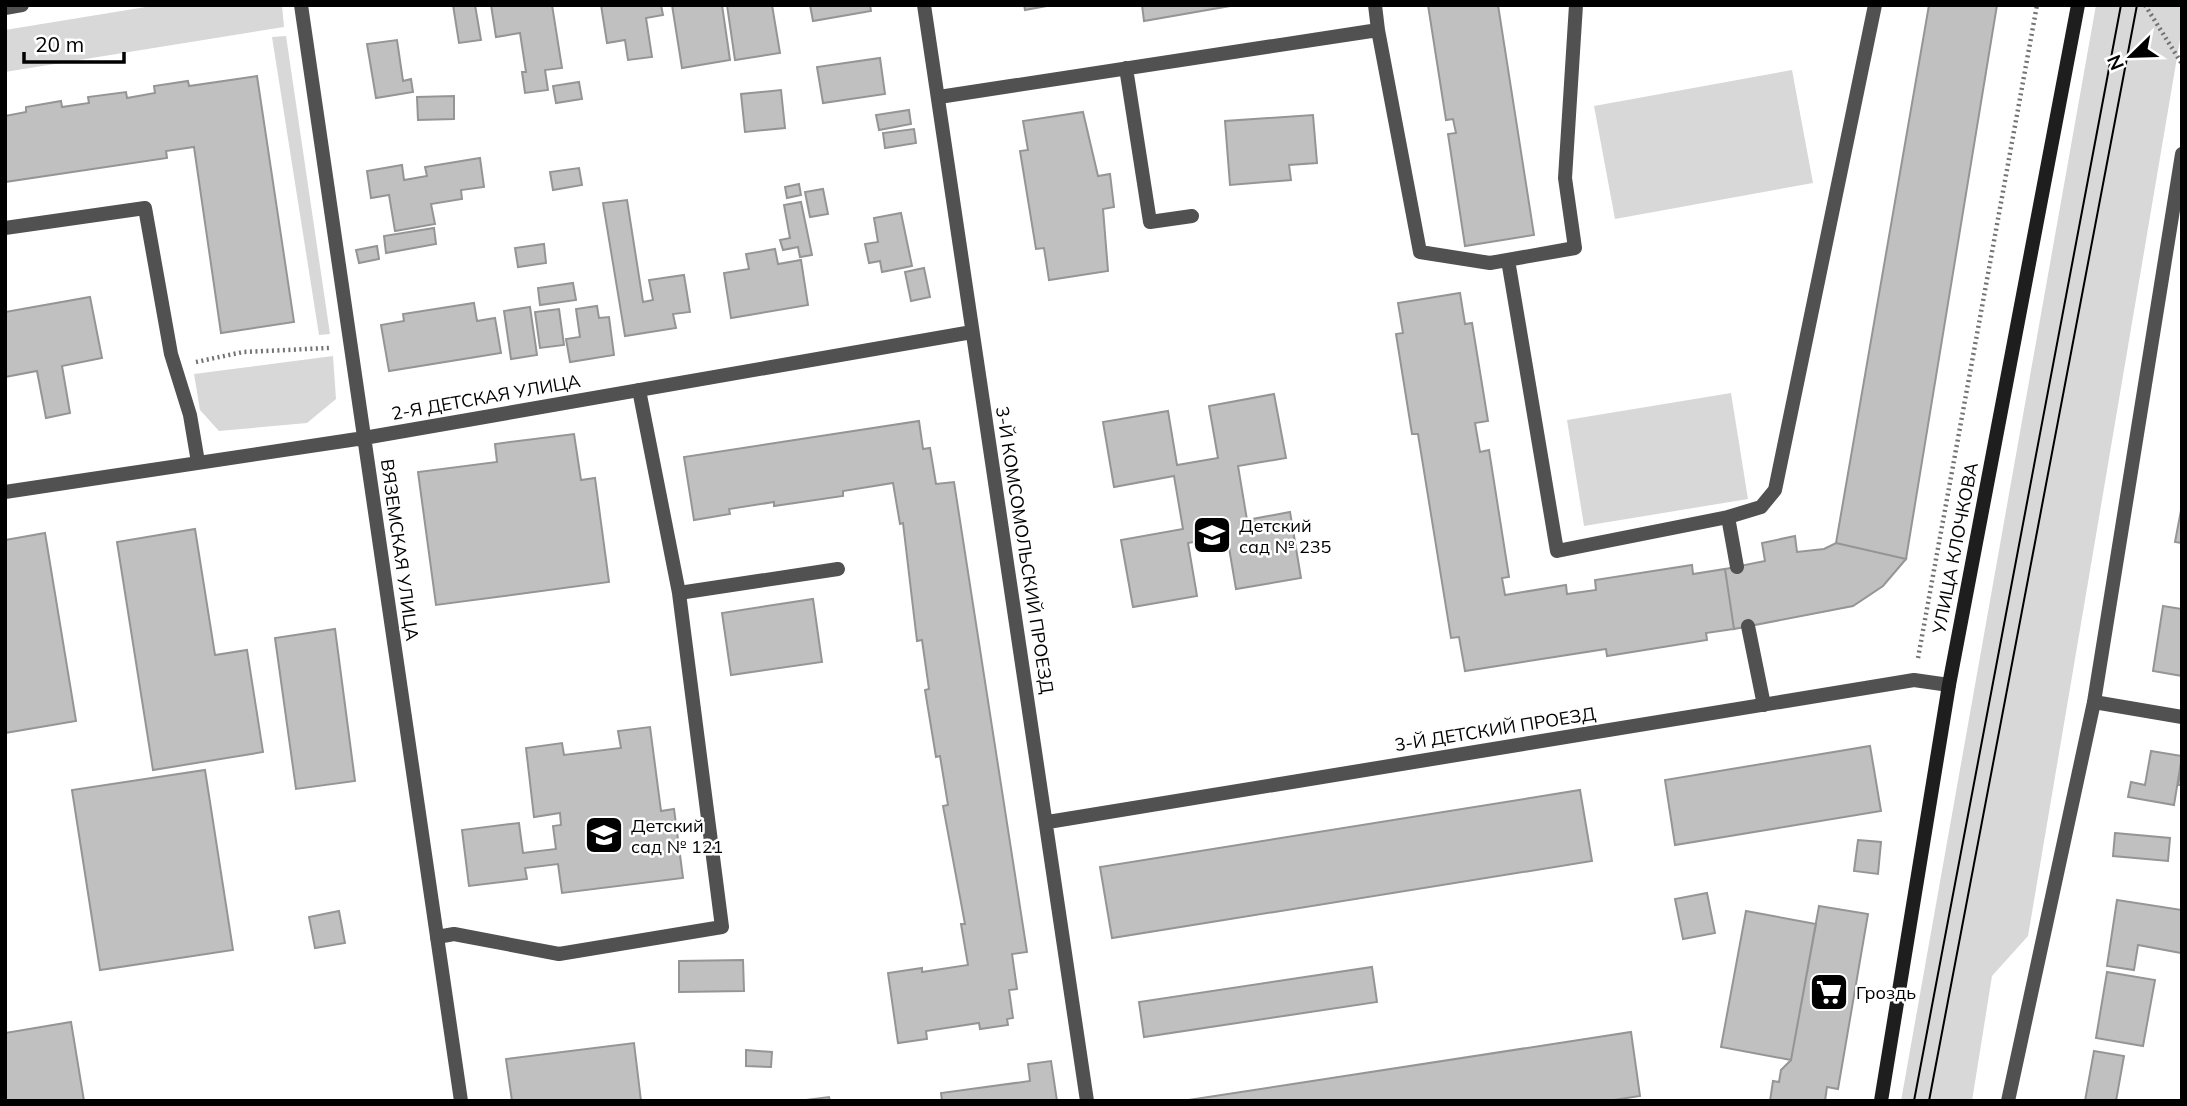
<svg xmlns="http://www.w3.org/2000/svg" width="2187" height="1106" font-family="Mulish,sans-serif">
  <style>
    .green { fill: #d8d8d8 }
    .building { fill: #c0c0c0; stroke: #959595; stroke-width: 2 }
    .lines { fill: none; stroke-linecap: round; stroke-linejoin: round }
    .path { stroke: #737373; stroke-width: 4.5; stroke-dasharray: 2 3.5; stroke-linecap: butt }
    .lane { stroke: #515151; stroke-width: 14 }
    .street { stroke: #515151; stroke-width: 14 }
    .secondary { stroke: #1e1e1e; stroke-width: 14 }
    .tram { stroke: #000; stroke-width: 2 }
    .labels { text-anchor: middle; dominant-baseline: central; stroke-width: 5; stroke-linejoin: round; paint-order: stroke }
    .street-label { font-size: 18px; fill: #000; stroke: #fff }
    .poi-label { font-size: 18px; fill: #000; stroke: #fff; text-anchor: start }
  </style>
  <rect width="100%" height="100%" fill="#fff"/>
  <!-- green -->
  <path class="green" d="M158 5H282L284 27 5 72V30Z
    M2096 5H2182V28L2028 936 1992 976 1972 1101H1901Z
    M286 36 330 334 319 335 272 37Z
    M1792 70 1813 183 1615 219 1594 106Z
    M333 356 336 399 307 423 219 431 200 410 194 374Z
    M1731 393 1748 499 1584 526 1567 420Z"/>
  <!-- building -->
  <path class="building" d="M453 5H475L481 40 459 43Z
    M491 5H552L562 68 545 70 548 90 525 93 522 72H526L520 33 496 37Z
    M601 5H661L663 15 646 18 652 57 628 60 625 40 607 43Z
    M672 5H722L730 60 682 68Z
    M727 5H772L780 53 735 60Z
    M810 5H870L871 11 813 21Z
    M1024 5H1052L1025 10Z
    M1142 5H1236L1144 21Z
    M1428 5H1498L1534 235 1465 246 1448 134 1456 133 1453 119 1446 120Z
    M1929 5H1997L1906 559 1836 543Z
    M397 40 403 81 411 79 413 92 376 98 367 44Z
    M880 58 885 94 823 103 817 67Z
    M257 76 294 322 221 333 194 147 166 151 167 158 5 182V116L26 112V107L61 101 62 107 89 103 88 97 126 92 127 98 155 93 154 86 188 81 189 86Z
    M579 82 582 99 556 103 553 86Z
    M781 90 785 128 745 132 741 94Z
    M454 96V119L418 120 417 97Z
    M909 110 911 124 879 130 876 115Z
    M1083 112 1098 176 1110 174 1114 207 1103 209 1108 271 1049 280 1044 248 1036 249 1020 151 1028 150 1023 121Z
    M1313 115 1317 163 1289 165 1291 180 1230 185 1225 121Z
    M914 129 916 143 885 148 883 133Z
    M480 158 484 187 461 190 462 199 431 204 435 224 395 231 389 195 371 198 367 171 402 165 404 180 427 176 425 167Z
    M579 168 582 185 553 190 550 172Z
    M799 184 801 195 787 198 785 187Z
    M823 189 828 214 810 217 805 192Z
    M627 200 643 302 653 300 649 280 684 275 690 312 673 314 676 328 625 336 603 203Z
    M801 202 812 255 800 257 798 247 783 250 780 240 790 238 784 205Z
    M901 213 912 266 882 272 880 261 869 263 865 244 878 242 874 218Z
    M434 228 436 244 386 253 384 236Z
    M544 244 546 263 518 267 515 248Z
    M377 246 379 259 359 263 356 250Z
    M775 249 778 264 801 260 808 305 731 318 724 273 749 269 746 254Z
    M924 268 930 297 911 301 905 272Z
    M573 283 576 300 540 305 538 288Z
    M1460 293 1465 324 1472 323 1488 421 1475 423 1480 452 1489 450 1509 577 1502 578 1505 595 1566 585 1567 594 1596 590 1595 580 1692 565 1693 574 1725 569 1734 629 1706 633 1707 640 1607 656 1606 649 1465 671 1459 637 1451 638 1418 434H1412L1396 334 1403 333 1398 303Z
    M90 297 102 358 62 366 70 413 46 418 37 371 5 377V312Z
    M474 303 477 321 495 318 501 353 389 371 381 325 404 321 403 314Z
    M597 306 599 318 609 317 614 355 570 362 566 339 580 337 576 309Z
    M530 307 537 355 511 359 504 311Z
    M559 309 564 345 540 348 535 312Z
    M1274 394 1286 458 1238 466 1247 520 1290 512 1301 578 1236 589 1227 536 1188 543 1197 596 1133 607 1121 540 1183 529 1174 476 1114 487 1103 422 1168 411 1177 465 1218 458 1209 406Z
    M919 421 923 449 930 448 936 484 954 482 1027 952 1012 954 1017 989 1009 990 1013 1018 1007 1019 1008 1025 980 1029 979 1023 926 1031 927 1039 898 1043 888 973 922 968V972L968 965 961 924H965L943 806 948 805 940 756 936 757 925 690 929 689 922 640 917 641 903 523 900 524 893 483 843 491V496L774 506V502L729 509 730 514 694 520 684 457Z
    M574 434 581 480 595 478 609 582 436 605 418 472 497 462 495 444Z
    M2182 505V543L2175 542Z
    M195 529 215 655 247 650 263 752 153 770 117 542Z
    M45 533 76 721 5 733V540Z
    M1795 536 1797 552 1824 549 1836 543 1906 559 1883 586 1853 606 1734 629 1725 569 1765 561 1762 543Z
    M813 599 822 662 731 675 722 613Z
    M2163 606 2182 609V676L2153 671Z
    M335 629 355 781 296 789 275 638Z
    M650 727 661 811 674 809 683 878 562 893 558 864 525 868 527 879 469 886 462 830 519 823 523 853 556 849 553 826 561 825 560 813 534 817 526 748 562 743 564 755 621 748 618 731Z
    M1870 746 1881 811 1675 845 1665 780Z
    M2151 751 2182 756 2174 805 2128 797 2131 782 2145 785Z
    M2182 762V785H2178Z
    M205 770 233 950 100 970 72 790Z
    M1580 790 1592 861 1112 938 1100 867Z
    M2115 833 2170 838 2168 861 2113 856Z
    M1858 840 1881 842 1878 874 1854 871Z
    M1707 893 1715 933 1683 939 1675 899Z
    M2117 900 2182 910 2181 953 2138 945 2134 970 2107 966Z
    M1819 906 1868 914 1838 1089 1827 1087 1825 1101H1770L1773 1081 1779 1082 1781 1070 1791 1060Z
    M339 911 345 943 315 948 309 917Z
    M1746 911 1816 924 1791 1060 1721 1047Z
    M743 960 744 991 679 992V961Z
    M1372 967 1377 1002 1144 1037 1139 1002Z
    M2107 972 2155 980 2143 1046 2096 1038Z
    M71 1022 84 1101H5V1033Z
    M1631 1032 1640 1096 1608 1101H1182Z
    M634 1043 641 1101H512L506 1059Z
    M746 1050 772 1052 771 1067 746 1066Z
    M2094 1051 2124 1056 2116 1101H2085Z
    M1051 1061 1057 1101H942L941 1093 1030 1081 1028 1064Z
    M829 1097 830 1101H798Z"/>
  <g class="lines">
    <!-- path -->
    <path class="path" d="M2145 5 2182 64
      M196 362 243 352 329 348
      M1918 658 2037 5"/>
    <!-- lane -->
    <path class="lane" d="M1378 30 1420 252 1490 263 1575 248 1565 178 1576 5
      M1126 68 1150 222 1192 216
      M939 97 1378 30 1375 5
      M5 228 145 208 171 354 190 415 198 462
      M1508 260 1557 551 1728 517
      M639 390 679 593 838 569
      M1737 567 1728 517 1761 507 1775 490 1875 5
      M1748 626 1764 705
      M437 937 454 934 559 954 722 927 679 593"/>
    <!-- street -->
    <path class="street" d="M301 5 461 1101
      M924 5 1087 1101
      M5 8 22 5
      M5 492 364 438 972 332
      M2094 702 2182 717
      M1048 822 1914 680 1949 685
      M2008 1101 2094 702 2182 154"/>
    <!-- secondary -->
    <path class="secondary" d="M1881 1101 1949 685 2078 5"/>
    <!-- tram -->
    <path class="tram" d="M1914 1101 2121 5
      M1929 1101 2137 5"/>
  </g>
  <!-- icons -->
  <defs>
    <g id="school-square" transform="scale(2.0125)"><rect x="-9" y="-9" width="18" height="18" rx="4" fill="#000" stroke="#fff"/><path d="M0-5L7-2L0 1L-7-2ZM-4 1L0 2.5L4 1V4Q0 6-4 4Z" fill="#fff"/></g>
    <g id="supermarket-square" transform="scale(2.0125)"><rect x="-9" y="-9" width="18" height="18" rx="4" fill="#000" stroke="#fff"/><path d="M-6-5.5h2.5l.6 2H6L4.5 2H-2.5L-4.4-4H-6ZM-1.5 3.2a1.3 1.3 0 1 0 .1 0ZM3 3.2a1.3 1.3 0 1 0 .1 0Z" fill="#fff"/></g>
  </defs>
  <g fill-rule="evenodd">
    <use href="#school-square" x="1212" y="535"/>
    <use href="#school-square" x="604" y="835"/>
    <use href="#supermarket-square" x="1829" y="992"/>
  </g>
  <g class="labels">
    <!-- street labels -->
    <g class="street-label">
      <text transform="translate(486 397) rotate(-10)">2-Я ДЕТСКАЯ УЛИЦА</text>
      <text transform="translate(1955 548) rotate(-79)">УЛИЦА КЛОЧКОВА</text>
      <text transform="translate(400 550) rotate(82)">ВЯЗЕМСКАЯ УЛИЦА</text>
      <text transform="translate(1025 550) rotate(81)">3-Й КОМСОМОЛЬСКИЙ ПРОЕЗД</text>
      <text transform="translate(1495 729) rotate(-9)">3-Й ДЕТСКИЙ ПРОЕЗД</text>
    </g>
    <!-- poi labels -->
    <g class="poi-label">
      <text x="1239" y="525">Детский<tspan x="1239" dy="21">сад № 235</tspan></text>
      <text x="631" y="825">Детский<tspan x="631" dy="21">сад № 121</tspan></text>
      <text x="1856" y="992">Гроздь</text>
    </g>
  </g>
  <!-- border -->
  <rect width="2187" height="1106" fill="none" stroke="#000000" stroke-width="14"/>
  <!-- north arrow -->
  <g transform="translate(2131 56) rotate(247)" stroke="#ffffff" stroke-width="5" paint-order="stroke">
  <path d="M0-5L12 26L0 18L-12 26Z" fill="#000000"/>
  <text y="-10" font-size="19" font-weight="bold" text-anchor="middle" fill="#000000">N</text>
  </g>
  <!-- scale -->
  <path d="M24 52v10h100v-10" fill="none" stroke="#000000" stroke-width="3.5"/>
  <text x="35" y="52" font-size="21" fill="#000000" stroke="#ffffff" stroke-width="5" paint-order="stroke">20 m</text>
</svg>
